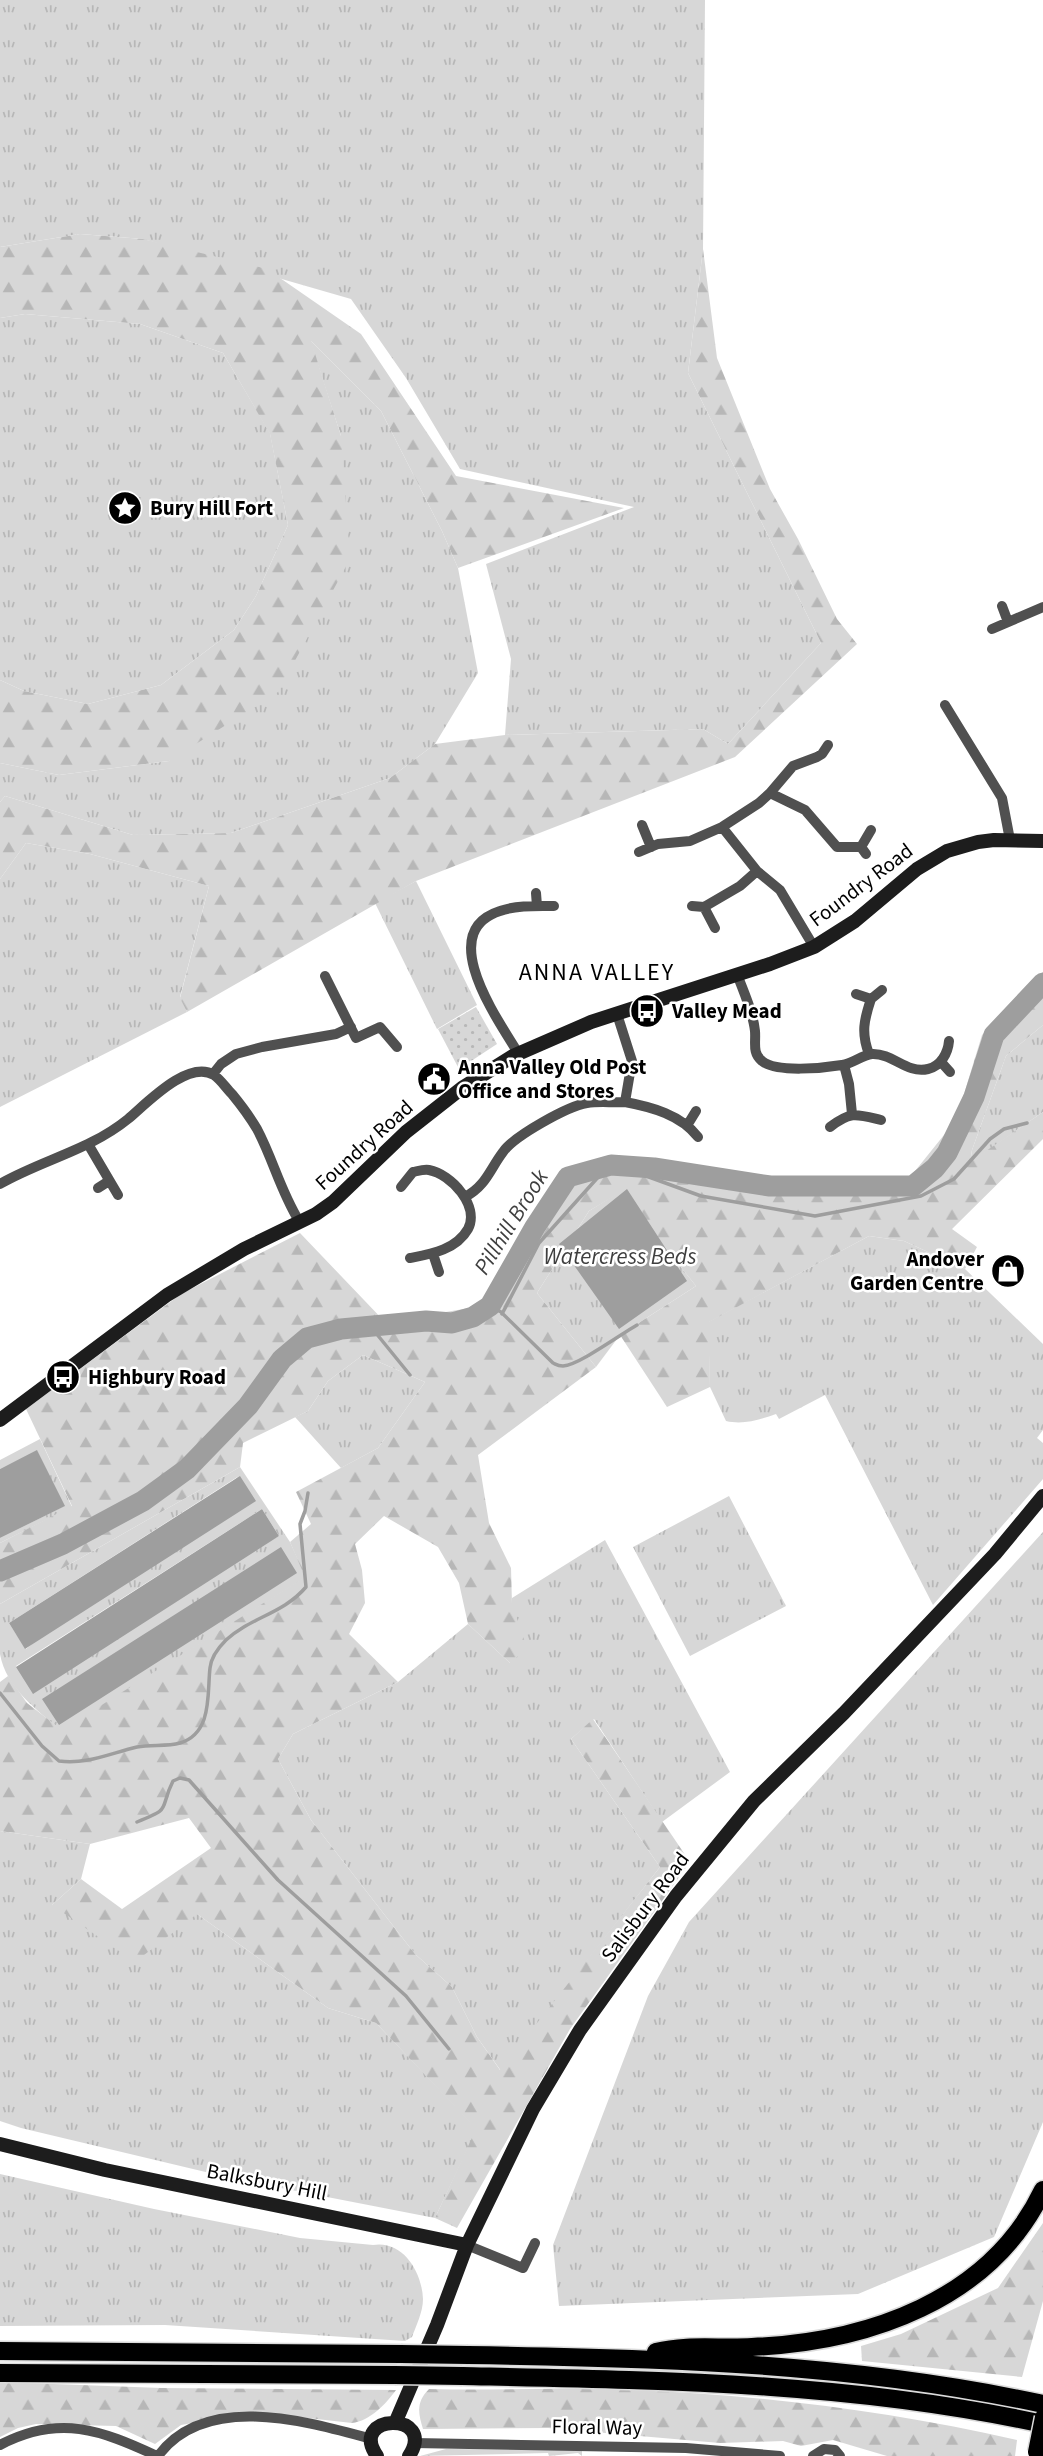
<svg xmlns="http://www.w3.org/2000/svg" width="1043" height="2456" font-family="'Source Sans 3',sans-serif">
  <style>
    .grass { fill: url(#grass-tufts); fill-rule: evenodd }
    .forest { fill: url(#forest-firs) }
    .park { fill: url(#park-dots) }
    .water { fill: #9e9e9e }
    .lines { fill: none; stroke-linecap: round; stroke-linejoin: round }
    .stream { stroke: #9e9e9e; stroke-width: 3.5 }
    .river { stroke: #9e9e9e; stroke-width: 21 }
    .highway-casing { stroke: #dbdbdb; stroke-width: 21 }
    .street { stroke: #505050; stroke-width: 10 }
    .secondary { stroke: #1d1d1d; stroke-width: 14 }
    .highway { stroke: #000; stroke-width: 18 }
    .primary-bridge-casing { stroke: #dbdbdb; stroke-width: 19; stroke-linecap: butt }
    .highway-bridge-casing { stroke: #dbdbdb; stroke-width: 21; stroke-linecap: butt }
    .primary-bridge { stroke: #000; stroke-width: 16 }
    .highway-bridge { stroke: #000; stroke-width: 18 }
    .labels { text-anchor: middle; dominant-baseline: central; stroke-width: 5; stroke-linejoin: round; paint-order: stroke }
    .poi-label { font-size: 21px; font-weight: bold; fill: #000; stroke: #fff; text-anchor: start }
    .street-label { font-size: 21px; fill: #000; stroke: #fff }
    .water-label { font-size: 23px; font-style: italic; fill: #3f3f3f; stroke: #fff }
    .quarter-label { font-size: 24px; letter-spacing: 2px; fill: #000; stroke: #fff }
  </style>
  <defs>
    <pattern id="grass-tufts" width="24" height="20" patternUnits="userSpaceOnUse" patternTransform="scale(1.75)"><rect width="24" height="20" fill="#d7d7d7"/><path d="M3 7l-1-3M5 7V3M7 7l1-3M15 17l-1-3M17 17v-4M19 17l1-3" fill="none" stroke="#b7b7b7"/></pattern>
    <pattern id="forest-firs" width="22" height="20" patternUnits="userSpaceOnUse" patternTransform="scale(1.75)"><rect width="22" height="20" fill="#d7d7d7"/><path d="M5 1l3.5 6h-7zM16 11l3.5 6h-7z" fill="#b7b7b7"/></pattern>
    <pattern id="park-dots" width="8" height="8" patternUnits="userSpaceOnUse" patternTransform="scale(1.75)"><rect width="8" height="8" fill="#d7d7d7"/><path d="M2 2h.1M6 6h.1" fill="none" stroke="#b7b7b7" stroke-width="1.8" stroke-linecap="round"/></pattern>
  </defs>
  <rect width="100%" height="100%" fill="#fff"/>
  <!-- grass -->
  <path class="grass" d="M0 0H705L703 249 688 373 821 643 728 744 703 729 505 735 511 659 486 564 634 507 460 469 406 378 351 299 143 239 80 234 0 247Z
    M25 314 140 324 223 353 270 433 288 525 256 596 234 630 161 685 88 704 24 691 0 680V318Z
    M310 340 381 411 442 531 458 568 478 673 435 744 390 778 231 833 133 835 5 796 0 802V763L59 775 169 761 341 436Z
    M26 843 90 854 209 886 180 997 187 1012 0 1107V879Z
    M416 881 477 1005 437 1029 375 903Z
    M1043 1025V1112L970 1163 972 1150 1006 1056Z
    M621 1191 696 1286 620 1335 596 1367 537 1293 589 1211Z
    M869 1236 904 1241 965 1269 1043 1344V1430L1037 1438 1043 1443V1479L933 1605 825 1395 779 1419 776 1414C759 1420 743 1425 726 1421L710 1387 708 1322Z
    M363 1355 425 1382 378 1448 341 1468 295 1417 308 1411 328 1381Z
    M40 1439 72 1507 0 1543V1538L64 1506 37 1451 0 1469V1460Z
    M240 1467 290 1542 306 1577 62 1731C37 1710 6 1688 0 1654 0 1639 0 1620 0 1604ZM239 1476 26 1649 25 1648 9 1623ZM262 1509 279 1536 16 1667V1666Z
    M729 1496 786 1606 690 1656 633 1547Z
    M1043 1532V2122L994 2237 858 2294 559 2306 553 2245 648 1996 689 1922Z
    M605 1540 730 1772 662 1822 594 1719 571 1739 660 1867 501 2071 477 2037 452 1987 415 1954 311 1820 278 1759 293 1734 398 1682 468 1624 510 1663 512 1598Z
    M0 1831 90 1844 81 1879 52 1905 197 1914 328 2008 376 2023 477 2129 435 2218 235 2179 21 2128 0 2121Z
    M0 2174 154 2209 300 2238 373 2245C403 2240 422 2272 423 2299 423 2312 416 2326 412 2337L405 2341 165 2325 0 2326Z
    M446 2449 580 2450 582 2451V2456L578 2453 549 2456 548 2453 420 2456Z"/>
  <!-- forest -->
  <path class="forest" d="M80 234 143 239 267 269 361 334 456 476 624 508 458 568 442 531 381 411 311 341 341 436 350 559 278 692 169 761 59 775 0 763V680L24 691 88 704 161 685 234 630 256 596 288 525 270 434 223 353 140 324 25 314 0 318V247Z
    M703 249 717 358 770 489 798 539 837 619 857 644 735 757 416 881 187 1012 180 998 209 886 90 854 26 843 0 879V802L5 796 133 835 231 833 390 778 435 744 505 735 703 729 728 744 821 643 688 373Z
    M1043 972V1025L1006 1056 972 1150 970 1162 1043 1112V1139L952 1229 977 1247 965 1269 904 1241 869 1236 709 1322 710 1387 667 1407 620 1335 696 1286 621 1192 589 1211 537 1293 596 1367 478 1455 489 1523 511 1568 512 1604 527 1648 510 1663 468 1624 459 1583 438 1547 384 1516 355 1544 362 1570 365 1603 349 1634 398 1682 293 1734 278 1759 311 1820 415 1954 452 1987 477 2037 500 2070 660 1867 571 1739 593 1719 690 1862 570 2029 457 2228 435 2218 476 2129 376 2023 328 2008 197 1914 135 1962 52 1905 81 1879 122 1909 211 1848 189 1818 90 1844 0 1831V1682L8 1676 27 1703 62 1730 305 1577 290 1542 311 1524 296 1492 378 1448 425 1382 363 1355 328 1381 308 1411 243 1443 240 1467 0 1604V1543L72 1506 26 1409 181 1294 300 1233 385 1322 482 1306 566 1176 611 1165 767 1179 911 1176 956 1120 982 1035Z
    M1043 2223V2301L1022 2377 862 2361 861 2346 901 2334 998 2288Z
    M0 2382 161 2388 396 2390C386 2404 370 2421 352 2423L254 2412 181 2425 155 2444 116 2426 36 2424 18 2428 0 2437Z
    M429 2389C496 2391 564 2387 632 2390 762 2395 890 2411 1017 2440L1015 2456H887L833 2440 801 2446 783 2441 720 2443 548 2428 423 2429C418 2413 416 2402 429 2389Z"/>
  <!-- park -->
  <path class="park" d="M476 1007 497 1044 459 1069 438 1029Z"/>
  <!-- water -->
  <path class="water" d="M627 1189 687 1281 619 1329 559 1244Z
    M37 1450 65 1506 0 1538V1469Z
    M240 1476 256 1501 25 1649 9 1623Z
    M262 1509 279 1536 33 1694 16 1667Z
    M281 1547 297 1573 59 1725 42 1699Z"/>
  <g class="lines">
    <!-- stream -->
    <path class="stream" d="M490 1306 501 1312 553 1363C557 1365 558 1366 563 1366 579 1365 621 1334 637 1325
      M502 1314 539 1243 600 1175 611 1170 627 1169 701 1196 815 1216 921 1196 954 1179 990 1139 1004 1129 1027 1123
      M371 1327 410 1375
      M0 1693 42 1746 59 1761C86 1765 111 1753 137 1747 151 1744 166 1747 180 1743 213 1733 207 1693 210 1668 211 1658 218 1648 226 1640 251 1617 283 1614 306 1587L300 1524 305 1511 308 1493
      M137 1822C174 1807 158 1811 173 1781L180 1778 189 1780 278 1880 406 1996 449 2049"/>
    <!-- river -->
    <path class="river" d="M0 1571 63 1544 143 1501 187 1469 248 1406 282 1359 307 1338 341 1329 426 1321 452 1323 473 1317 490 1306 535 1227 568 1177 611 1165 654 1168 770 1186H913L935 1168 947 1153 974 1097 994 1035 1043 983"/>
    <!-- highway casing -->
    <g class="highway-casing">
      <path id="highway" d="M0 2351 401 2354
        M656 2352C687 2344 720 2349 752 2347 867 2342 990 2301 1043 2190
        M468 2355C661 2358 853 2363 1043 2404
        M0 2373 395 2375
        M462 2376C657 2380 852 2382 1043 2424"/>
    </g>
    <!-- street -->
    <path class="street" d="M1002 606 1008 622
      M992 629 1043 607
      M945 705 1002 798 1010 840
      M770 793 805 810 837 847H861
      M642 825 651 847
      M722 827 757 871 780 890 814 947
      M639 852 658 844 690 841 722 827 759 803 770 793 793 766 817 757 822 754 828 745
      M866 854 861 847 871 830
      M536 893 537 906
      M692 906 704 907
      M715 928 704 907 740 886 757 871
      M737 974C744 993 753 1012 755 1031 756 1043 752 1053 762 1061 776 1073 824 1068 842 1065 852 1064 862 1055 872 1054 893 1053 906 1074 928 1069 941 1066 948 1053 949 1041
      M325 976 356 1038 380 1027 397 1047
      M856 994 871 999 882 990
      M518 1053C497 1018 435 932 500 911 517 905 537 906 554 906
      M869 1054C861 1033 864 1020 871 999
      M941 1062 950 1072
      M844 1065 849 1084 852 1114
      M213 1074 221 1064 236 1054 262 1047 336 1034 351 1027
      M625 1102C652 1107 681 1115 698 1137
      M688 1124 696 1111
      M830 1127C851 1111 856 1114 881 1120
      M88 1144 118 1195
      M0 1184C42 1160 90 1150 128 1119 146 1104 188 1059 214 1075 221 1080 226 1088 232 1094 241 1105 250 1117 257 1129 273 1159 280 1190 299 1221
      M401 1187 413 1172C418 1171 424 1169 429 1170 451 1174 480 1206 468 1229 456 1250 431 1254 410 1258
      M98 1188 109 1181
      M465 1197C486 1186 490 1169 503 1152 514 1136 568 1106 587 1103 600 1101 613 1103 625 1102L632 1061 617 1014
      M433 1254 439 1272
      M467 2245 523 2268 535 2243
      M414 2443 686 2448 780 2456
      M0 2445C59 2414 101 2430 157 2456
      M158 2456C206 2391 308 2422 372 2439
      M813 2456 824 2449 835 2450 840 2456"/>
    <!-- secondary -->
    <path class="secondary" d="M0 1420 167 1295 244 1249 316 1214 333 1202 406 1132 462 1088 513 1056 591 1022 770 964 814 947 855 921 917 869 947 851 978 842 994 840 1043 841
      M0 2144 105 2170 467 2245
      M396 2421 437 2325 467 2245 533 2109 580 2030 676 1896 754 1801 844 1713 995 1554 1043 1496
      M377 2456C347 2413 438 2411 409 2456"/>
    <!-- highway -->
    <use href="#highway" class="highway"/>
    <!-- primary-bridge casing -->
    <g class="primary-bridge-casing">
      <path id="primary-bridge" d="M1036 2452 1043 2417"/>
    </g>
    <!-- highway-bridge casing -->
    <g class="highway-bridge-casing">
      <path id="highway-bridge" d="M401 2354 468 2355
        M395 2375 462 2376"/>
    </g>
    <!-- primary-bridge -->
    <use href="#primary-bridge" class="primary-bridge"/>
    <!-- highway-bridge -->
    <use href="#highway-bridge" class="highway-bridge"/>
  </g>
  <!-- icons -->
  <defs>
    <g id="sight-disc" transform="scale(1.75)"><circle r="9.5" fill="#000" stroke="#fff"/><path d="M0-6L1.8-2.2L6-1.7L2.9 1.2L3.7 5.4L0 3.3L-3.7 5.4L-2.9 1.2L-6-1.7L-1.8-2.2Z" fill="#fff"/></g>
    <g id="bus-disc" transform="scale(1.75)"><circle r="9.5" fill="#000" stroke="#fff"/><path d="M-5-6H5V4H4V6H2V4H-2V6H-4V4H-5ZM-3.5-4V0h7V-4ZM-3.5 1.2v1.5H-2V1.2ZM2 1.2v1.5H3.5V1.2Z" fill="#fff"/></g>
    <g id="civic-disc" transform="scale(1.75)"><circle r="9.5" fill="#000" stroke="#fff"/><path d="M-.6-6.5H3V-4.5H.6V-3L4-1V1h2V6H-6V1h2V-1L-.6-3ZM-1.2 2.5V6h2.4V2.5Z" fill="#fff"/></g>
    <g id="shop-disc" transform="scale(1.75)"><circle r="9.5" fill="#000" stroke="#fff"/><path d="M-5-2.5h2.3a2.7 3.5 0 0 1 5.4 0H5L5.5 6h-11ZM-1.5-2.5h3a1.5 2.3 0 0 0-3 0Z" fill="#fff"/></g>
  </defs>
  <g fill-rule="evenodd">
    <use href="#sight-disc" x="125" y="508"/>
    <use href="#bus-disc" x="647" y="1011"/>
    <use href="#civic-disc" x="434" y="1079"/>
    <use href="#shop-disc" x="1008" y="1271"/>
    <use href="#bus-disc" x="63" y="1377"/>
  </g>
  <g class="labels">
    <!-- poi labels -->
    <g class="poi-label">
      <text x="150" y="508">Bury Hill Fort</text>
      <text x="672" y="1011">Valley Mead</text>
      <text x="458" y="1067">Anna Valley Old Post<tspan x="458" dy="24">Office and Stores</tspan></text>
      <text x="984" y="1259" text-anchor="end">Andover<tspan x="984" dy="24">Garden Centre</tspan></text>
      <text x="88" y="1377">Highbury Road</text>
    </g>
    <!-- street labels -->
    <g class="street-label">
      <text transform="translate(861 885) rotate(-37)">Foundry Road</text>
      <text transform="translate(364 1145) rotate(-42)">Foundry Road</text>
      <text transform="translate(645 1907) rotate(-53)">Salisbury Road</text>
      <text transform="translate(267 2182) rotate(11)">Balksbury Hill</text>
      <text transform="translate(597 2427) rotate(1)">Floral Way</text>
    </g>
    <!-- water labels -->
    <g class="water-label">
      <text transform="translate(511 1222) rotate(-58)">Pillhill Brook</text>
      <text x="620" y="1256">Watercress Beds</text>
    </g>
    <!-- quarter labels -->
    <g class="quarter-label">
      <text x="597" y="972">ANNA VALLEY</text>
    </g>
  </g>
</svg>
